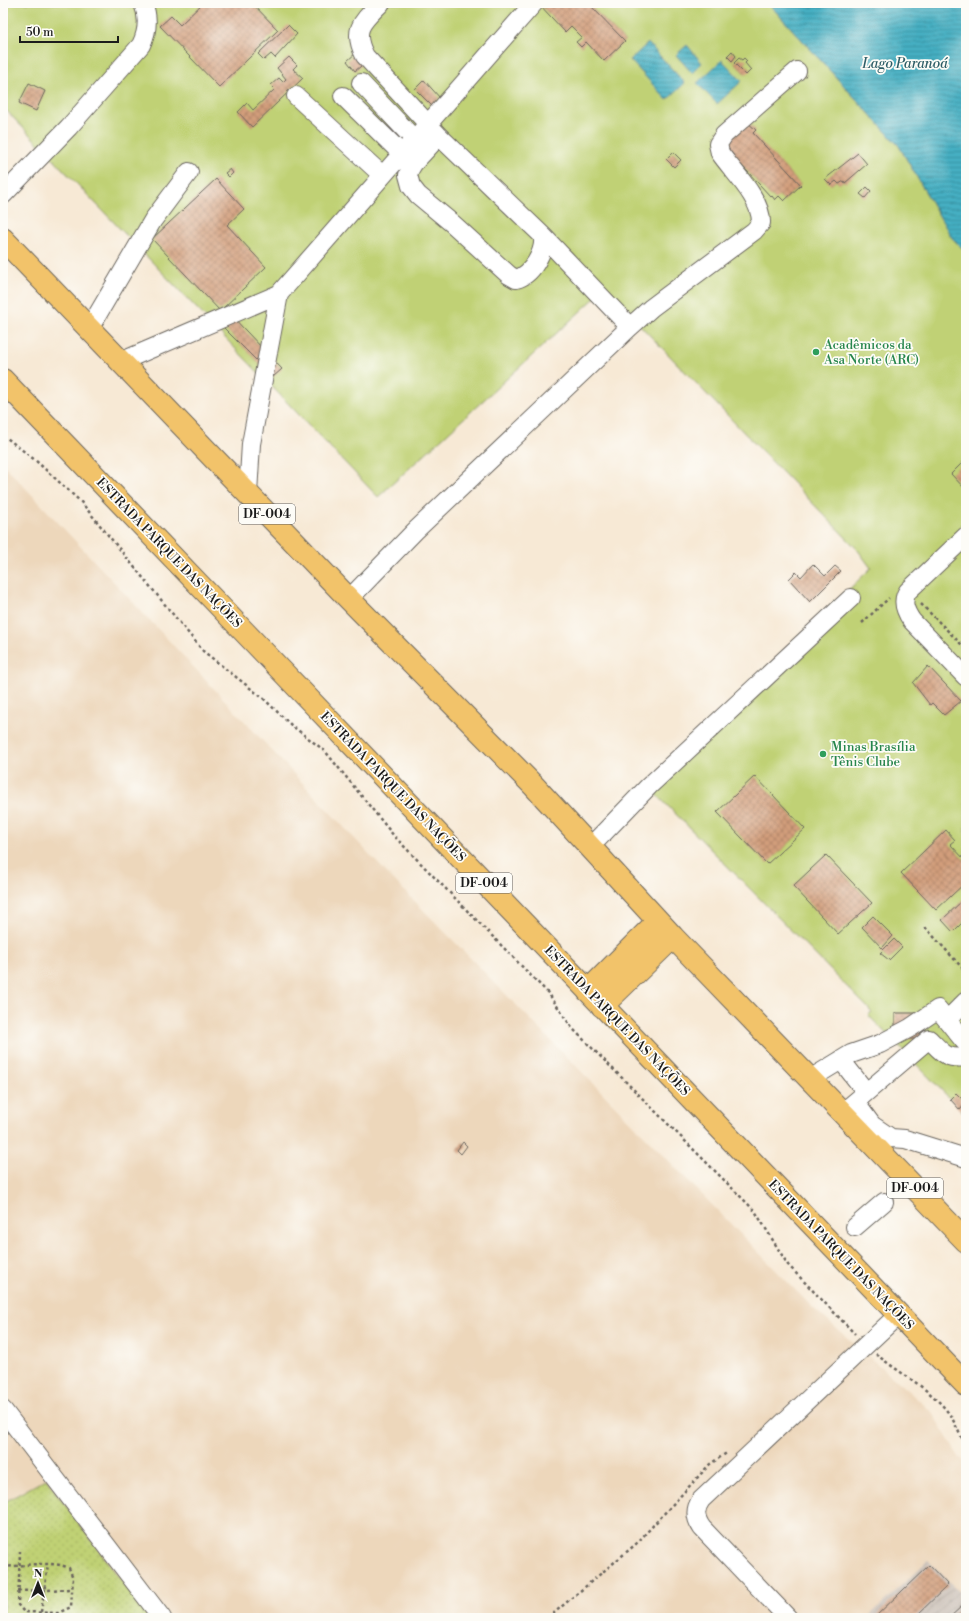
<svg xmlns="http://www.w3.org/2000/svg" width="969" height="1621" font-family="'Libre Bodoni',serif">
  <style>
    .built { fill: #edd7bb }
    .industrial { fill: url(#industrial-furrows) }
    .park { fill: url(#park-dots); stroke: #6e7648 }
    .garden { fill: #c0d174; stroke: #6e7648 }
    .water { fill: url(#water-rules); stroke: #30666f }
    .building { fill: url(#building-cross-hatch) }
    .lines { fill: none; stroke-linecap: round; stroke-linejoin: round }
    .minor-casing { stroke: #69645d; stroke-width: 20 }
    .highway-casing { stroke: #69645d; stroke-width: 24 }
    .path { stroke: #69645d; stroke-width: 2.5; stroke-dasharray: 3 3; stroke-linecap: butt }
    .minor { stroke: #fff; stroke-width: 18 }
    .highway { stroke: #f2c36a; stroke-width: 22 }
    .leisure-dot { fill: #2e9e5b; stroke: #fdfcf7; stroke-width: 1.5 }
    .labels { text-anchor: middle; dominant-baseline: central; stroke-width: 3.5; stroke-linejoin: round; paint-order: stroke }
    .shield { fill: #fdfcf7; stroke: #605f5e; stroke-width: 1 }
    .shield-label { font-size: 12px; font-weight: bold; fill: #1c1c1c }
    .leisure-label { font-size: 13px; fill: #27864d; stroke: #fdfcf7; text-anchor: start }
    .street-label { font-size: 13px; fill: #1c1c1c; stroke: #fdfcf7 }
    .water-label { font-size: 14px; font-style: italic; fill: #2e5e67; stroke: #fdfcf7 }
  </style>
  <defs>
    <pattern id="industrial-furrows" width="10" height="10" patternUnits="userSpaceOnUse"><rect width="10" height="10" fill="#ccc2b9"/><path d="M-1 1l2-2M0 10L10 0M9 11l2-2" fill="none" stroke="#afa69e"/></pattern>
    <pattern id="park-dots" width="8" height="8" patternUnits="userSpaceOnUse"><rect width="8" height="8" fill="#c0d174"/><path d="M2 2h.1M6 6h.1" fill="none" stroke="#a4b364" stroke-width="1.8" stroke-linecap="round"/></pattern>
    <pattern id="water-rules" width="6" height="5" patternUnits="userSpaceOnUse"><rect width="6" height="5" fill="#44afc2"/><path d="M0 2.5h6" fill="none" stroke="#388e9d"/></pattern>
    <pattern id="building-cross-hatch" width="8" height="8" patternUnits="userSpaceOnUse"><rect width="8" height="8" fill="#d29e7b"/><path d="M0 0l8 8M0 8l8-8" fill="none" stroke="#aa8064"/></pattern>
  </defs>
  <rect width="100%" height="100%" fill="#fdfcf7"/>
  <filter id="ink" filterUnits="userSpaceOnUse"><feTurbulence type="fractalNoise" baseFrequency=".025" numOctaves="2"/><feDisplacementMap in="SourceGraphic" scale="8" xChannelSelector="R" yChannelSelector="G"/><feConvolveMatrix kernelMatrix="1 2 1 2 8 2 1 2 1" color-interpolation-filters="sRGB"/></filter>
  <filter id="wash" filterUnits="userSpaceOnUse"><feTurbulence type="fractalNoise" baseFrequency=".012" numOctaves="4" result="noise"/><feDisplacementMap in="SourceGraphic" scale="16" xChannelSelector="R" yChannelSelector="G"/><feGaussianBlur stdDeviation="0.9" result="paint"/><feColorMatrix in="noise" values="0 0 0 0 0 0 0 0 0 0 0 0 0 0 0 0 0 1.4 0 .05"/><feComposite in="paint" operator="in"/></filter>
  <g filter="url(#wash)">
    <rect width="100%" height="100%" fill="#f7e9d5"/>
    <!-- built -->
    <path class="built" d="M3 464 385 871 812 1307 931 1411 959 1457 966 1463V1618H3Z"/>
    <!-- industrial -->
    <path class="industrial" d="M928 1560 966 1599V1618H867Z"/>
    <!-- park -->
    <path class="park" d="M46 1479 149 1618H3V1503Z"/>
    <!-- garden -->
    <path class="garden" d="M3 3H768L899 146 952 238 966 252V1115L868 1015 872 1012 648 786 871 568 857 549 568 251 596 297 378 497 3 107Z"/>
    <!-- water -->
    <path class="water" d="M768 3H966V252L952 238 899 146Z
      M648 43 685 83 667 100 630 60Z
      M687 45 702 63 692 73 676 55Z
      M722 60 742 81 717 104 697 83Z"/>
    <g id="blocks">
      <!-- building -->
      <path class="building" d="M203 3H252L278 30 219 87 160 26 171 16 180 25Z
        M538 3H588L625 41 604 61 586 42 581 47 576 42 582 37 571 26 565 32Z
        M288 25 297 34 275 58 271 54 264 60 258 54Z
        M732 51 736 56 732 61 727 56Z
        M357 52 366 62 355 71 347 61Z
        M289 57 297 65 293 69 303 78 252 127 238 112 247 103 253 110 275 89 271 85 279 78 283 82 286 79 277 68Z
        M739 58 742 60 744 58 747 61 745 63 751 70 746 75 734 63Z
        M424 80 440 98 432 106 415 89Z
        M29 83 45 91 36 111 19 103Z
        M747 122 756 130 753 133 801 185 784 201 779 196 775 200 772 196 771 197 723 145Z
        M673 152 681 160 674 167 666 159Z
        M858 153 867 164 845 183 844 181 839 184 836 181 831 185 825 179Z
        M230 169 233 173 229 177 225 173Z
        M216 179 244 209 227 225 266 267 220 311 152 239Z
        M867 187 871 191 865 198 860 194Z
        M228 312 282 369 273 377 218 322Z
        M966 459V490L951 474Z
        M813 564 825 576 835 566 841 571 810 602 789 579 796 572 801 577Z
        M928 666 961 701 944 715 932 703 930 705 913 683Z
        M755 776 805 829 767 864 717 812Z
        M946 830 955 840 950 844 966 861V882L936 910 901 873Z
        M826 855 872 903 838 934 793 886Z
        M964 899 966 902V919L953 932 942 920Z
        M873 916 893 936 882 948 862 927Z
        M894 939 902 947 889 960 880 953Z
        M895 1013H921V1039H895Z
        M956 1093 966 1103 960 1110 950 1099Z
        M463 1142 467 1146 461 1154 457 1150Z
        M929 1565 948 1585 914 1618H874Z
        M962 1606 966 1610V1618H949Z"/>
    </g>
  </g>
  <g filter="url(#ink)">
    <use href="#blocks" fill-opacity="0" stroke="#69645d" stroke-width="1"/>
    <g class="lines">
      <!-- minor casing -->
      <g class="minor-casing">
        <path id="minor" d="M381 3C363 21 351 29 365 56L439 136 543 236C545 252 532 275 516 279L509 275 453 224 418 195 411 186 408 175 410 169 413 164 439 136
          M361 83 414 139
          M296 96 382 175
          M343 96 401 153
          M3 195 69 127 141 45C148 31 149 18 143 3
          M543 236 630 327
          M89 329 153 220 189 172
          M120 362 279 294 534 3
          M248 493 251 444 279 294
          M966 536 908 591C901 601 905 611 912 621L966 677
          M349 599 415 531 630 327 651 308 754 231 761 223C762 199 733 172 720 153L718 144 724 135 797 71
          M590 847 649 786 851 598
          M947 1020 966 1001
          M841 1060 866 1092
          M810 1079 851 1054 880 1044 910 1028 938 1009 964 1041
          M855 1102 872 1125 891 1138
          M842 1113 929 1039C942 1052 946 1060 966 1057
          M870 1142 891 1138 905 1139 966 1158
          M855 1227 884 1202
          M3 1410 162 1618
          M788 1618 702 1528C695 1518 694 1510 701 1500L898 1315"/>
      </g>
      <!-- highway casing -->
      <g class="highway-casing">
        <path id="highway" d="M3 239 349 599 534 786 673 937 966 1241
          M3 380 966 1385
          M588 991 658 921
          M602 1006 673 937"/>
      </g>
      <!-- path -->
      <path class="path" d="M3 435 35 460 81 502 203 651 264 699 291 725 325 751 394 836 549 994 572 1028 755 1211 788 1265 855 1334
        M921 604 966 649
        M862 623 889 598
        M925 927 966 972
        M876 1354C900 1374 932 1389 950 1415 956 1424 959 1435 966 1444
        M3 1567C21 1566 54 1560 69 1568L73 1578 71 1607 58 1613 24 1612 18 1605 20 1551
        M18 1591 72 1589
        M41 1612 48 1565
        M548 1618 636 1544 710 1464 728 1452"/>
      <!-- minor -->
      <use href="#minor" class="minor"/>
      <!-- highway -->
      <use href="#highway" class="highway"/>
    </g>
  </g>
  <!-- markers -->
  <g class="leisure-dot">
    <circle cx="816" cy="352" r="4"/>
    <circle cx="823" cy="754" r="4"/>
  </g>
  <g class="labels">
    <!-- shield labels -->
    <g class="shield">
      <rect x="239" y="504" width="56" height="20" rx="3"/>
      <rect x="456" y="873" width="56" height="20" rx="3"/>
      <rect x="887" y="1178" width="56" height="20" rx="3"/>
    </g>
    <g class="shield-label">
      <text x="267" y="514">DF-004</text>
      <text x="484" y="883">DF-004</text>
      <text x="915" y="1188">DF-004</text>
    </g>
    <!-- leisure labels -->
    <g class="leisure-label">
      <text x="824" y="345">Acadêmicos da<tspan x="824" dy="15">Asa Norte (ARC)</tspan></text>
      <text x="831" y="747">Minas Brasília<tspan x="831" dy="15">Tênis Clube</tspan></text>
    </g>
    <!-- street labels -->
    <g class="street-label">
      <text transform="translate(169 553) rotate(46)">ESTRADA PARQUE DAS NAÇÕES</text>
      <text transform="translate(393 787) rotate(46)">ESTRADA PARQUE DAS NAÇÕES</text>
      <text transform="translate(617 1021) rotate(46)">ESTRADA PARQUE DAS NAÇÕES</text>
      <text transform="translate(841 1255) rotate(46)">ESTRADA PARQUE DAS NAÇÕES</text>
    </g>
    <!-- water labels -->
    <g class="water-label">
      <text x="905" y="64">Lago Paranoá</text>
    </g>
  </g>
  <!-- margin -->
  <rect width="969" height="1621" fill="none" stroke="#fdfcf7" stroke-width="16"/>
  <!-- north arrow -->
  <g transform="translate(38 1583)" stroke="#fdfcf7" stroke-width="3" paint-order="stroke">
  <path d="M0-3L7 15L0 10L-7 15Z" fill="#1c1c1c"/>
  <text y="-6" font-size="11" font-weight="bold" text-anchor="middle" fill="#1c1c1c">N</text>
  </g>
  <!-- scale -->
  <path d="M20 36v6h98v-6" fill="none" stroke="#1c1c1c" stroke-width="2"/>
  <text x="26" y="36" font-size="12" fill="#1c1c1c" stroke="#fdfcf7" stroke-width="3" paint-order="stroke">50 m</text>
</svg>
